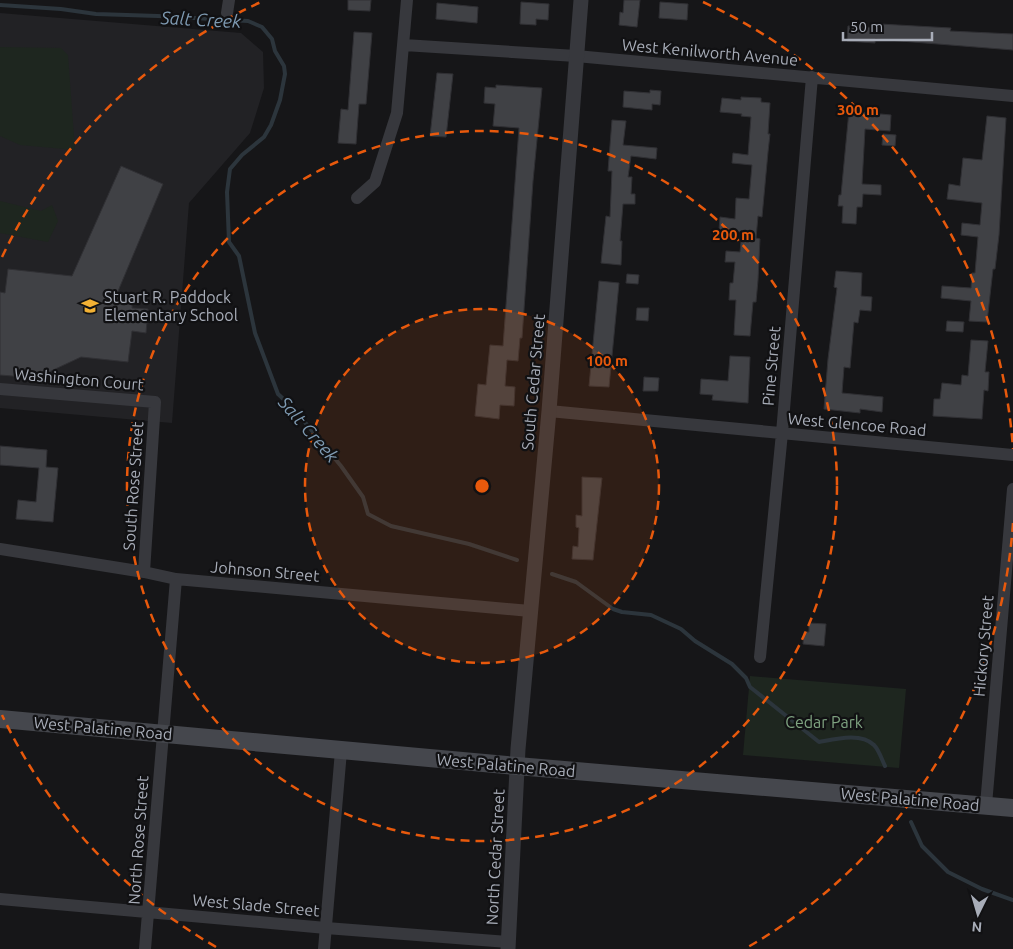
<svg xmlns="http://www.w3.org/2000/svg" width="1013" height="949" font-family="Ubuntu,sans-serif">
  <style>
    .built { fill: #222225 }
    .park { fill: #1e261f }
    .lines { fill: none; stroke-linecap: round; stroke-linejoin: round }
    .stream { stroke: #2c353c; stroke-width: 4 }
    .building { fill: #404145; stroke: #303034 }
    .minor { stroke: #37383d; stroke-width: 12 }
    .tertiary { stroke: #37383d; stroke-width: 15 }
    .secondary { stroke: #45474d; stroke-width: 18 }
    .ring { fill: none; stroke: #e8590c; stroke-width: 2.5; stroke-dasharray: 9 6 }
    .labels { text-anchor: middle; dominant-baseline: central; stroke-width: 4.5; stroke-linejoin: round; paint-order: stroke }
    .street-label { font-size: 16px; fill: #a8adb8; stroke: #111113 }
    .poi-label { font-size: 16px; fill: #a8adb8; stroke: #111113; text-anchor: start }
    .park-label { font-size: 16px; fill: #7fa381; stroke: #111113 }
    .water-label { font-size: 18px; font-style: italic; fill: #7f9bb3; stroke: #111113 }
    .centre { fill: #e8590c; stroke: #111113; stroke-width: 2.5 }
    .ring-label { font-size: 15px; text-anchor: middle; font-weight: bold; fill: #e8590c; stroke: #111113; stroke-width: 4.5; stroke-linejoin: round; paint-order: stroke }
  </style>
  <rect width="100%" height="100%" fill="#161618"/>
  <!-- built -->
  <path class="built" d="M0 13 241 33 263 52 264 88 250 133 189 203 172 423 0 408Z"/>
  <!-- park -->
  <path class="park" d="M0 47 61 48 68 55 75 150 20 145 0 136Z
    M0 201 41 211 52 205 58 221 48 242 0 233Z
    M750 676 906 689 899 768 743 755Z"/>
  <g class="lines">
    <!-- stream -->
    <path class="stream" d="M0 5 61 9 96 14 158 16 248 21 262 27 272 39 275 51 284 66 285 74 280 100 271 125 264 137 242 155 230 169 227 192 229 242 239 256 255 333 278 394 294 409 341 466 363 497 368 514 391 526 469 544 517 560
      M552 574 576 582 613 609 622 612 651 615 681 629 695 641 732 664 746 678 750 687 819 742C835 739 861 732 874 745 879 750 882 760 885 766
      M911 822 922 846 948 872 982 889 1013 900"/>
  </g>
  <!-- building -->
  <path class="building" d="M348 0H371L370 11 348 10Z
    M624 0H640L637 27 619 25 620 12 623 13Z
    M521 2 549 4 548 20 536 19V25L520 24Z
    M660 2 688 4 687 20 659 18Z
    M437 3 478 7 477 23 436 19Z
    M880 24 951 28 950 31 1013 34V50L875 39V43L847 41 848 26 880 28Z
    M354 32 372 33 366 104H359L356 144 338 143 341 109 348 110Z
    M437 73 453 74 446 137 430 136Z
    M496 85 542 88 533 181 522 338H520L518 361 507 360 505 386 515 387 514 406 500 405 499 419 475 416 478 384 486 385 490 345 503 346 519 128 493 126 495 104 484 103 485 87 496 88Z
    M650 90 661 91 660 105 652 104V110L623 107 624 91 650 93Z
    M741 97 761 98V102L770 103 768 134H770L768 152 762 217 758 216 756 238 760 239 758 280 756 302H753L750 336 734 335 736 300H729L730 283H733L735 262H725L726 251 740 252 742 232 719 230 720 217 735 219 736 198 749 199 752 165 732 163 733 153 748 155 751 117 741 116 742 114 720 112 722 98 741 100Z
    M849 111 891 115 890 131 865 129 862 184 881 185V195L863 194 862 207H857L856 224 842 223 843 206H838L839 195H841Z
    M987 116 1006 118 999 235 995 269H993L987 322 969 321 971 301 941 298 942 286 971 288 972 273H975L978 237 961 235 962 223 980 225 982 203 947 199 949 184 960 186 963 158 982 160Z
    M612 120 626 121 623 145 657 148 656 159 631 156 628 177H632L631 194H635V204H623L620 241H622L621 265 601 263 606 216 610 217 612 171H608Z
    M883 134 896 135 895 146 882 145Z
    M121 166 163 184 116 296 133 297 132 308 148 309 146 333 132 331 128 362 81 357 36 378 0 375V292L5 293 8 269 72 276Z
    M836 271 862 273 861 296 872 297 871 311 860 310 858 323 854 322 850 368 844 367 842 393 883 397 882 412 860 409V413L824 409 828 359 837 288 834 287Z
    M627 274 639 275 638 284 626 283Z
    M599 281 619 283 609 387 589 386Z
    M637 308H649L648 321 636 320Z
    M947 321 964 322 963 332 946 331Z
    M971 340 988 341 985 372H989L988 391 984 390 982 419 933 416 934 399H940L942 383 961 385 962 375 968 376Z
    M730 356 750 357 748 403 712 400 713 395 700 394 701 379 728 381Z
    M644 377 659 378 658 391H643Z
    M0 446 47 450 46 467 58 468 53 522 16 519 18 500 36 502 39 468 0 465Z
    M582 477 602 478 593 560 572 559 573 546 578 547 579 528 576 527V515L582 516Z
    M809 623 826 624 824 646 803 644 804 632H809Z"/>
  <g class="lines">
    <!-- minor -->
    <path class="minor" d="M227 13 229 0
      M404 45 576 56 1013 96
      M357 198 375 182 397 113 407 0
      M0 389 155 402 144 572
      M549 411 1013 455
      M0 549 144 572 176 579 530 611
      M760 657 782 433 812 77
      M986 805 1013 489
      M0 899 326 928 508 942
      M145 949 176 579
      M324 949 341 751"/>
    <!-- tertiary -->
    <path class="tertiary" d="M508 949 518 749 549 411 581 0"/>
    <!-- secondary -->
    <path class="secondary" d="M0 719 517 766 1013 808"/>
  </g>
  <!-- distance rings -->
  <circle cx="482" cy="486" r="177" fill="#e8590c" fill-opacity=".12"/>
  <g class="ring">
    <circle cx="482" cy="486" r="177"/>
    <circle cx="482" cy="486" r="355"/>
    <path d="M1013 523A532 532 0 0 1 748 947M216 947A532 532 0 0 1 2 715M2 257A532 532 0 0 1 261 2M703 2A532 532 0 0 1 1013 449"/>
  </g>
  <!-- icons -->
  <defs>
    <g id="school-bare" transform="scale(1.35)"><path d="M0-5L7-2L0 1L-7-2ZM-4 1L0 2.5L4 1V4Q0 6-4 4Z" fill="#f2b134" stroke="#111113" stroke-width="2.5" paint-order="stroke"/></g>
  </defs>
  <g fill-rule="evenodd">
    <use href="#school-bare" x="90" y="306"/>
  </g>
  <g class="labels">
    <!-- street labels -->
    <g class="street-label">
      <text transform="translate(710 52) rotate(5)">West Kenilworth Avenue</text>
      <text transform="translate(771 366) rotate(-85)">Pine Street</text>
      <text transform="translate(79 379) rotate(5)">Washington Court</text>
      <text transform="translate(533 382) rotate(-85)">South Cedar Street</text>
      <text transform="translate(857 424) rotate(5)">West Glencoe Road</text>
      <text transform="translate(133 486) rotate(-86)">South Rose Street</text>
      <text transform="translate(265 571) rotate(5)">Johnson Street</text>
      <text transform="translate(983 646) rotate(-85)">Hickory Street</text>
      <text transform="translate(103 728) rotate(5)">West Palatine Road</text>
      <text transform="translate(506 765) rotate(5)">West Palatine Road</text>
      <text transform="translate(910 799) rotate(5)">West Palatine Road</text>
      <text transform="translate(138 840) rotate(-86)">North Rose Street</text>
      <text transform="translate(495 857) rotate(-87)">North Cedar Street</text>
      <text transform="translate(256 905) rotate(5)">West Slade Street</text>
    </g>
    <!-- poi labels -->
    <g class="poi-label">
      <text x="104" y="297">Stuart R. Paddock<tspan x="104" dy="18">Elementary School</tspan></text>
    </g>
    <!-- park labels -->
    <g class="park-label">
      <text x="824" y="722">Cedar Park</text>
    </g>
    <!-- water labels -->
    <g class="water-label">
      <text transform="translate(201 19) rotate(3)">Salt Creek</text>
      <text transform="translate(309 429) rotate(49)">Salt Creek</text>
    </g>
  </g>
  <circle cx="482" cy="486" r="8" class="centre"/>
  <g class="ring-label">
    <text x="858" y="115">300 m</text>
    <text x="733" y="240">200 m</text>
    <text x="607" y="366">100 m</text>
  </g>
  <!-- north arrow -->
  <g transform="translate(978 914) rotate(185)" stroke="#111113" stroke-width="4" paint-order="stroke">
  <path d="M0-4L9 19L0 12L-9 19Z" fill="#a8adb8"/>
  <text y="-8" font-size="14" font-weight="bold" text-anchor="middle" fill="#a8adb8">N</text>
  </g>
  <!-- scale -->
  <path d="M843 32v8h89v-8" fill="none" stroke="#a8adb8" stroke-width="2.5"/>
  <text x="850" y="32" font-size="15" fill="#a8adb8" stroke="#111113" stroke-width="4" paint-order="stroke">50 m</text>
</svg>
